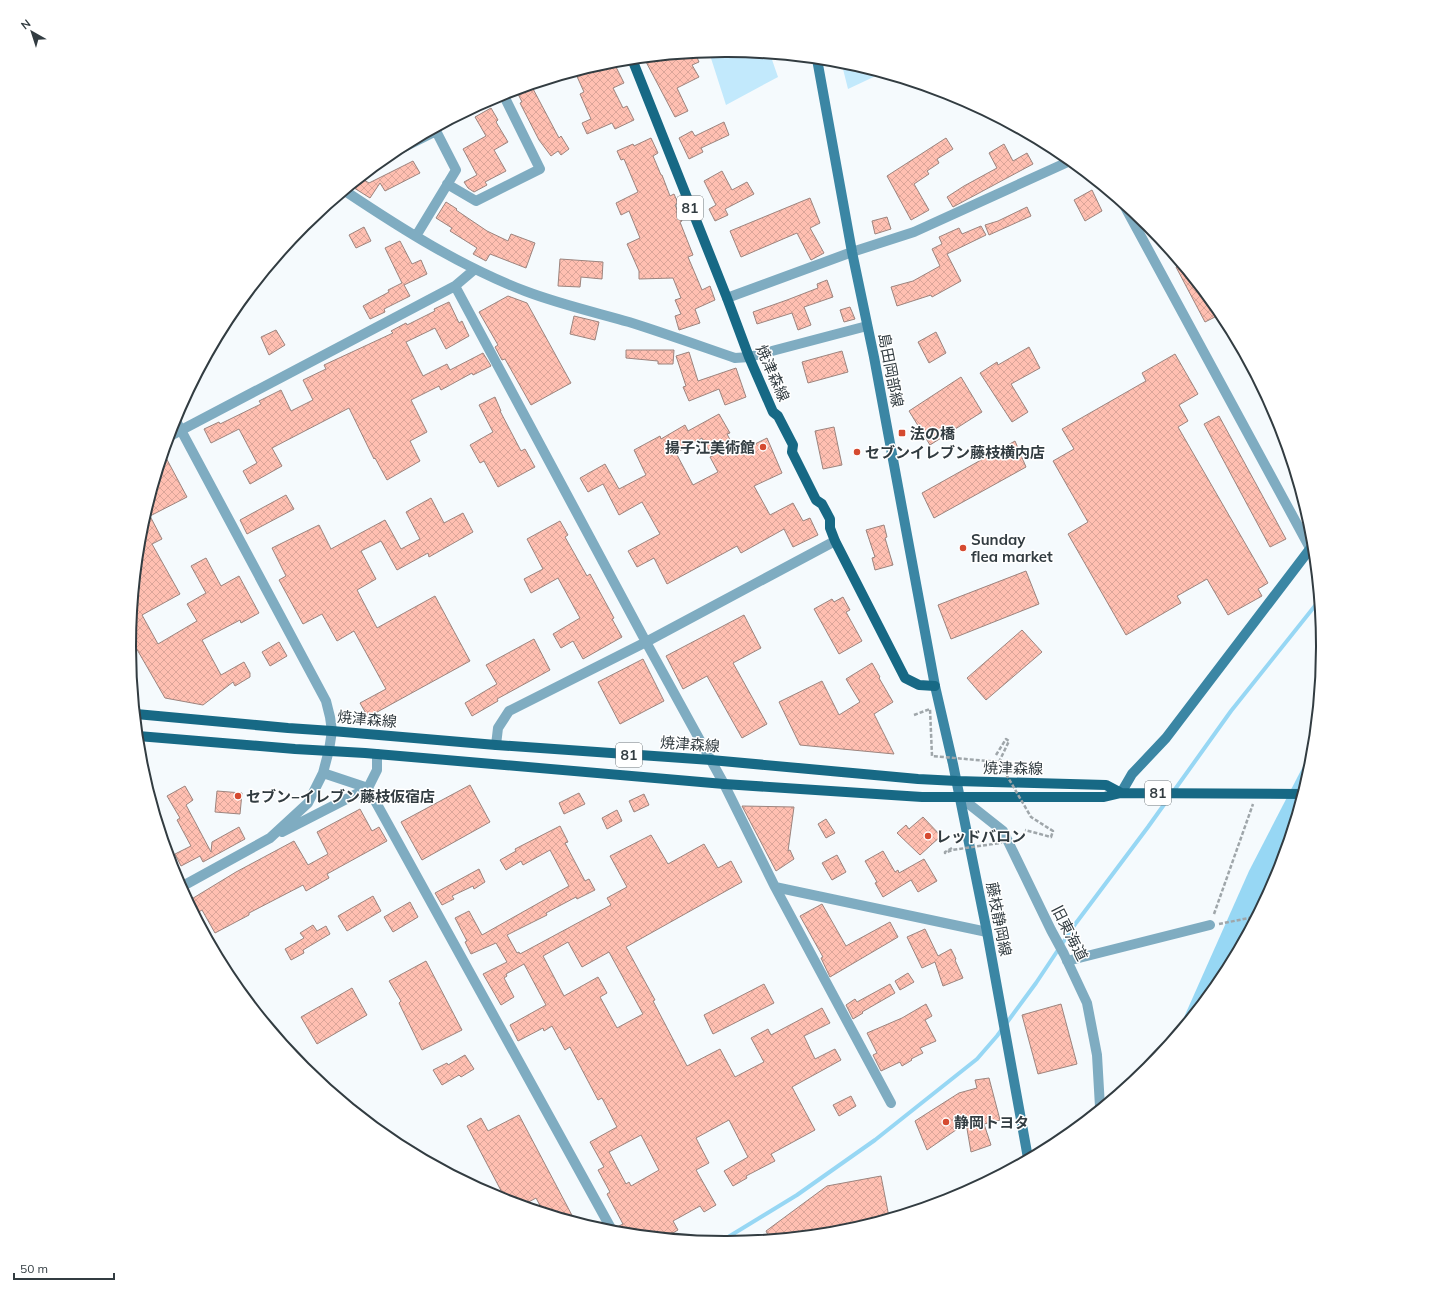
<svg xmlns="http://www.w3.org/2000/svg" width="1452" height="1293" font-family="Mulish,'Noto Sans JP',sans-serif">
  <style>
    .green { fill: #c2e9fc }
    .water { fill: #97d7f4 }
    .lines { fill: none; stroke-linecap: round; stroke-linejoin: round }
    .stream { stroke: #97d7f4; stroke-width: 4 }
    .building { fill: url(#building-cross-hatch); stroke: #9c847e; fill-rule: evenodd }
    .path { stroke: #9fa6aa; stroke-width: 2.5; stroke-dasharray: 4 2; stroke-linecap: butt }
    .street { stroke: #7facc1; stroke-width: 10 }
    .secondary { stroke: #3b86a4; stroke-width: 10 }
    .primary { stroke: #176985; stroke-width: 10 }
    .path-bridge { stroke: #9fa6aa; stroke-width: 2.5; stroke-dasharray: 4 2; stroke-linecap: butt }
    .poi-dot { fill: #d54a30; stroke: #fff; stroke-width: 1.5 }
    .labels { text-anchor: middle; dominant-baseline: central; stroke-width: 3; stroke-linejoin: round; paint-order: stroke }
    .shield { fill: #fff; stroke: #70767a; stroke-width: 1 }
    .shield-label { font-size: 14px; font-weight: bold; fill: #323c41 }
    .street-label { font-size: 15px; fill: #323c41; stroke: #fff }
    .poi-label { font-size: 15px; font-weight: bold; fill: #323c41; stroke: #fff; text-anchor: start }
    .rim { fill: none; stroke: #323c41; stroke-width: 2 }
  </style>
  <defs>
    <pattern id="building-cross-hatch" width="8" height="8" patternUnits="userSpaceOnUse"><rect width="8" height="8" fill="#ffbfb1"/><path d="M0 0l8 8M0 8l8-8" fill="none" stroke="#dba599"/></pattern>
  </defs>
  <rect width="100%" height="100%" fill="#f5fafd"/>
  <!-- green -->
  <path class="green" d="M726 50 770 54 778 77 726 105 709 52Z
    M841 61 843 62 882 73 848 89Z"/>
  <!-- water -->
  <path class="water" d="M1312 749 1311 763 1278 870 1269 891 1222 978 1177 1033 1249 871Z"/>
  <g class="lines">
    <!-- stream -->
    <path class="stream" d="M720 1242 797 1195 875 1140 977 1059 997 1036 1036 983 1076 923 1148 827 1231 711 1318 602"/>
  </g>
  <!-- building -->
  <path class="building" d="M695 53 699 62 692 65 699 77 677 88 688 111 675 117 644 58Z
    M610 61H613L624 83 613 88 623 108 627 106 634 120 615 129 612 123 587 134 582 123 591 119 580 94 584 92 575 72Z
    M531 85 559 138 561 136 569 149 561 155 558 151 551 156 539 140 520 103 522 102 516 90Z
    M491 108 498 120 496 122 508 142 494 150 506 171 485 182 487 185 474 192 468 188 464 182 477 175 463 149 486 136 475 117Z
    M724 122 729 135 701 148 703 152 689 159 679 138 692 131 695 136Z
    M651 138 658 153 653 156 661 175H662L670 196 674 194 678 203 675 205 682 221 680 222 693 255 688 257 702 290 710 286 715 300 695 309 700 323 679 330 675 316 681 314 675 300 681 298 673 278 639 279V271L627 244 640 238 629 211 621 215 616 203 638 192 624 159 621 160 617 151 633 144 634 146Z
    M946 138 953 149 937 159 939 163 927 171 929 174 914 184 929 210 911 220 887 176Z
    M1004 144 1013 161 1027 153 1033 164 953 207 947 197 964 186 997 168 989 153Z
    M413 161 420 173 385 191 380 183 370 198 351 186 361 178 369 183Z
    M722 171 732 190 747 182 754 194 725 209 728 215 715 221 709 209 716 205 704 181Z
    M1092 190 1102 211 1085 221 1074 200Z
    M810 198 820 223 810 228 824 253 811 260 797 233 741 257 730 231Z
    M446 202 457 209 456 210 487 231 508 241 511 234 535 243 526 268 490 254 486 261 473 254 477 248 450 231 452 228 436 218Z
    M1027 207 1031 216 989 235 985 225 998 221Z
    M887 217 891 229 875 234 872 221Z
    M981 226 986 235 947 254 961 281 932 297 931 295 897 306 891 287 913 281 940 266 932 249 942 244 939 237 959 228 962 234Z
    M364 227 371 241 356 248 349 235Z
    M400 241 412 264 421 260 427 274 404 285 410 296 384 309 385 312 370 319 363 306 389 292 388 290 402 283 385 248Z
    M560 259 603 262 602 279 581 277 580 287 558 286Z
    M1180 264 1221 314 1205 322 1176 267Z
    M827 280 833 297 804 307 811 325 798 330 792 313 757 324 753 312 787 300 818 288 817 284Z
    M508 296 527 303 571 383 531 405 505 359 502 360 495 347 498 345 479 312Z
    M449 302 459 323 462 321 469 336 446 349 435 328 406 342 423 376 447 364 450 370 483 353 491 366 473 375 472 373 441 390 439 386 411 400 427 432 410 441 420 461 387 480 375 458 374 459 349 408 272 448 282 466 250 484 243 471 257 463 239 429 211 443 204 429 219 422 220 424 261 404 259 401 281 390 291 411 313 400 303 380 326 369 324 365 393 333 391 331 406 323 407 325 435 311 434 309Z
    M850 307 855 319 844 322 840 310Z
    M574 316 599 322 595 340 570 334Z
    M276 330 285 345 269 355 261 337Z
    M936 332 946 353 929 363 918 342Z
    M1029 347 1040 368 1011 384 1028 412 1012 422 980 373 997 362 998 365Z
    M626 350H674L673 364H658V361L626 358Z
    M842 351 848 372 808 383 802 362Z
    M689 352 698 381 736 368 746 397 725 405 719 389 689 401 683 387 686 386 676 356Z
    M1175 354 1198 394 1179 405 1188 421 1178 427 1268 583 1258 589 1262 596 1228 615 1207 579 1177 596 1181 603 1126 635 1068 534 1088 522 1053 461 1074 449 1062 429 1146 381 1142 373Z
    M961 377 982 412 930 445 909 411Z
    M495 397 501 411H500L521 451 525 449 535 467 498 487 484 461 480 463 470 445 493 432 479 405Z
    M719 414 730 433 727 434 737 453 767 438 782 473 754 486 770 515 793 503 803 521 810 518 818 535 793 547 784 529 741 553 737 546 667 584 654 558 637 567 628 551 660 534 642 502 619 515 603 484 588 492 580 478 605 464 619 489 646 475 634 450 660 436 661 439 685 425 688 431ZM702 438 712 456 710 457 718 472 693 485 676 453Z
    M1219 416 1286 539 1270 547 1204 424Z
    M834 427 842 465 823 469 815 431Z
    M1015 441 1026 467 934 518 922 493Z
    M164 454 187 497 150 516 162 539 152 544 180 594 142 615 158 644 197 621 187 604 206 593 191 566 206 558 221 586 239 576 259 613 241 623 240 620 202 640 221 675 244 662 250 673V677L235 686 233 682 203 705 165 698 135 646 130 649 141 530Z
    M286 495 294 509 247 534 240 520Z
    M431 498 444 523 463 513 473 532 429 557 428 553 397 570 381 541 361 551 376 579 357 590 377 628 435 596 470 661 368 717 360 703 386 689 354 631 337 641 322 614 303 624 279 580 286 576 272 548 319 525 331 549 385 520 401 549 420 539 406 512Z
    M560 521 568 535 565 537 587 576 590 574 614 618 612 619 622 637 583 659 573 641 561 648 553 634 580 618 558 578 531 593 524 579 543 569 527 539Z
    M884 525 887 537 885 538 893 565 875 570 872 558 875 557 866 530Z
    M1026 571 1039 604 951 639 938 605Z
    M843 597 850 610 846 612 862 641 839 654 814 609 832 599 834 602Z
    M744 615 761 648 733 663 767 724 742 738 707 676 683 689 666 656Z
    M1022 630 1042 652 986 700 967 678Z
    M534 639 550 670 497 699 498 701 472 716 465 703 497 684 486 665Z
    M279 642 287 656 270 666 262 652Z
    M643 659 664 701 620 724 598 682Z
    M872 663 880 677 879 678 893 702 874 714 894 754 800 745 779 702 822 681 839 715 860 702 846 679Z
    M470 785 490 822 422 860 401 822Z
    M185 786 193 800 186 805 211 852 212 842 239 827 245 839 203 862 200 856 181 866 175 854 191 846 177 820 180 818 167 796Z
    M217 791 242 793 240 814 215 812Z
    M579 793 585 804 564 814 559 803Z
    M644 794 649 805 634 812 629 801Z
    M742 806 794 807 788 851 790 850 794 859 776 871Z
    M360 809 372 831 379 827 387 841 327 874 329 878 306 891 303 885 249 913V915L215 933 202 910 197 913 190 900 236 872 294 841 308 865 328 854 317 832Z
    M617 810 622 821 607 829 602 818Z
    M923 817 941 836 920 855 897 833 906 825 909 829Z
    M826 819 835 833 826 838 818 824Z
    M560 826 568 842 565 843 585 881 589 879 595 890 577 899 576 897 546 913 547 915 507 935 517 953 519 952 520 954 611 905 607 898 627 887 610 856 651 835 668 864 704 844 718 868 731 861 742 882 626 947 655 1000 653 1001 687 1066 720 1049 735 1077 764 1062 751 1038 768 1029 771 1035 822 1008 830 1023 804 1036 815 1059 835 1049 841 1060 792 1087 815 1130 771 1154 775 1161 746 1176 747 1178 733 1186 724 1171 748 1157 729 1120 696 1138 709 1163 696 1170 716 1205 704 1212 700 1206 673 1221 678 1230 666 1237 619 1232 617 1227 623 1224 607 1194 610 1192 598 1170 604 1167 590 1142 617 1127 602 1098 598 1100 570 1047 565 1050 552 1026 544 1031 543 1028 518 1041 510 1025 546 1005 524 964 506 974 507 976 504 978 514 997 501 1005 483 974 507 962 496 943 471 954 465 942 467 941 455 918 469 911 482 935 569 886 550 850 523 865 521 861 506 870 500 860 516 851 515 849ZM568 942 582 967 609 952 643 1014 617 1028 600 997 607 993 598 977 564 996 543 956ZM641 1135 659 1170 631 1186 629 1182 626 1184 609 1152Z
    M883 851 895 872 898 870 899 873 924 859 937 881 918 892 911 880 883 897 875 883 877 882 865 861Z
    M837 855 846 872 832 880 822 863Z
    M479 869 485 882 474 889 473 886 452 896 454 899 442 905 435 893Z
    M373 896 381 911 347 931 338 916Z
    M410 902 418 917 393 932 384 917Z
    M822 904 846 946 890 922 898 937 830 977 821 958 823 957 800 916Z
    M313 925 317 931 326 926 330 934 303 950 304 953 291 960 285 949 304 938 300 933Z
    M925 929 938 956 951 949 956 959 955 960 963 978 943 986 935 962 922 968 907 937Z
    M426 961 462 1030 422 1050 399 1003 401 1001 389 981Z
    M908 973 914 982 900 990 895 981Z
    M764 984 774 1003 713 1034 704 1015Z
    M890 984 895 993 862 1012 863 1013 853 1019 846 1005 855 999 857 1002Z
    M352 988 367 1015 317 1044 301 1017Z
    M926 1004 932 1016 925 1020 936 1041 920 1048 923 1053 911 1059 912 1060 902 1066 900 1062 881 1071 873 1055 877 1053 867 1033 902 1018Z
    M1061 1004 1077 1064 1038 1074 1022 1015Z
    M465 1055 474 1069 461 1077 459 1075 442 1085 433 1070 447 1063 448 1065Z
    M989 1078 1000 1120 984 1124 991 1145 971 1152 966 1123 927 1150 915 1121 959 1093 977 1088 975 1080Z
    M851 1096 856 1106 839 1116 833 1105Z
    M519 1115 575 1221 543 1211 536 1198 523 1205 506 1200 467 1126 481 1118 488 1131Z
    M881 1176 889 1217 842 1232 770 1239 766 1231 827 1186Z"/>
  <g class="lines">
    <!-- path -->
    <path class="path" d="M1214 914 1253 804
      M1219 924 1254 917"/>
    <!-- street -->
    <path class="street" d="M390 154 436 131
      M447 184 476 201 540 169 503 94
      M345 191C402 229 460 266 525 291 559 304 594 312 629 322 664 333 700 346 735 358L749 357 867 326
      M1124 205 1310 548
      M416 236 456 170 435 129
      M455 286 646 642 724 784 775 887 891 1103
      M727 298 852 252 914 232 1070 161
      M175 419 326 701 330 717 332 731 329 750 323 773 308 803 270 838 181 887
      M170 436 455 286 475 269
      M496 745 498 728 509 711 646 642 835 541
      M323 773 368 788 613 1232
      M960 797 1003 831 1051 930 1064 954 1087 1003 1097 1055 1100 1107
      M282 832 368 788 377 770V754
      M775 887 987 932
      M1067 961 1210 925"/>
    <!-- secondary -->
    <path class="secondary" d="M817 59 852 252 874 357 935 686 953 764 987 932 1028 1158
      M1121 793 1132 774 1166 738 1313 545"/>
    <!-- primary -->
    <path class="primary" d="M632 59 727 298 749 357 773 412 778 416 793 445 792 452 816 500 822 504 830 519V528L835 541 905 678 919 685 935 686
      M136 714 288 728 332 731 496 745 711 760 918 779 957 781 1106 785 1121 793
      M138 736 295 749 365 753 724 784 922 797H1104L1121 793 1302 794"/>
    <!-- path-bridge -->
    <path class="path-bridge" d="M914 715 930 709 932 756 999 762
      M996 755 1006 739 1009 741 999 762 1031 817 1053 831 1051 837 1025 830
      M952 848 945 852V853L952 850 1000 843 1005 840 1008 845"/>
  </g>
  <!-- markers -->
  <g class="poi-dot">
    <rect x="898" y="429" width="8" height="8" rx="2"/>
    <circle cx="763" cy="447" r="4"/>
    <circle cx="857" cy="452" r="4"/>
    <circle cx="963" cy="548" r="4"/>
    <circle cx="238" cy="796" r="4"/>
    <circle cx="928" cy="836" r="4"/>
    <circle cx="946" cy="1122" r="4"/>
  </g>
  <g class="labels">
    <!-- shield labels -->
    <g class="shield">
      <rect x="677" y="196" width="26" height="24" rx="3"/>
      <rect x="616" y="743" width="26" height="24" rx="3"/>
      <rect x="1145" y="781" width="26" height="24" rx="3"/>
    </g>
    <g class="shield-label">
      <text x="690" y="208">81</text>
      <text x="629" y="755">81</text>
      <text x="1158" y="793">81</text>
    </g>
    <!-- street labels -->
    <g class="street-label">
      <text transform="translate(891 370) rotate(79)">島田岡部線</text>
      <text transform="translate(773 373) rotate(66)">焼津森線</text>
      <text transform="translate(367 719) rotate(5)">焼津森線</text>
      <text transform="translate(690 744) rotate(4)">焼津森線</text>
      <text transform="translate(1013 768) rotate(1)">焼津森線</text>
      <text transform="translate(999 919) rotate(79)">藤枝静岡線</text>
      <text transform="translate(1070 933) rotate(63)">旧東海道</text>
    </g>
    <!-- poi labels -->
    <g class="poi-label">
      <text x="910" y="433">法の橋</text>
      <text x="755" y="447" text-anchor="end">揚子江美術館</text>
      <text x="865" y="452">セブンイレブン藤枝横内店</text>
      <text x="971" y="539">Sunday<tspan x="971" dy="17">flea market</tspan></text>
      <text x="246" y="796">セブン−イレブン藤枝仮宿店</text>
      <text x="936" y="836">レッドバロン</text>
      <text x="954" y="1122">静岡トヨタ</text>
    </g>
  </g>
  <!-- crop -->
  <path d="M0 0H1452V1293H0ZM725 57H727A589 589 0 0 1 1316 646V647A589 589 0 0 1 727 1236H725A589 589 0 0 1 136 647V646A589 589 0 0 1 725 57Z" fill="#fff" fill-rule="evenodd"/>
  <path class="rim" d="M725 57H727A589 589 0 0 1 1316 646V647A589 589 0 0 1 727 1236H725A589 589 0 0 1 136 647V646A589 589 0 0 1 725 57Z"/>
  <!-- north arrow -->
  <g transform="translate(32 32) rotate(321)" stroke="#ffffff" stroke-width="3" paint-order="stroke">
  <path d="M0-3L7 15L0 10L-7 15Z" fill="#323c41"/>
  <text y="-6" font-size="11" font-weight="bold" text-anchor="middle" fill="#323c41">N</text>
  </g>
  <!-- scale -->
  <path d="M14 1273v6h100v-6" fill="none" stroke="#323c41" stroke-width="2"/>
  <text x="20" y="1273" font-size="12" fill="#323c41" stroke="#ffffff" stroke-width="3" paint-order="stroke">50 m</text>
</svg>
